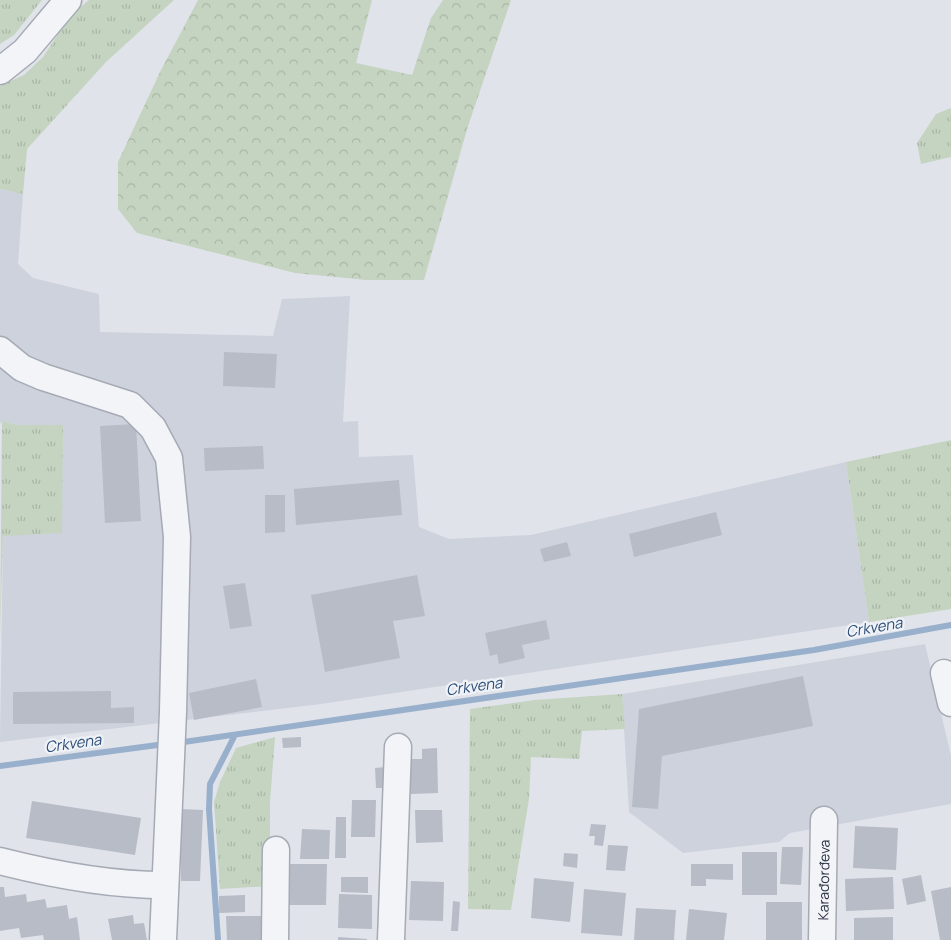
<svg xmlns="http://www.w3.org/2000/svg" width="951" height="940" font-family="Manrope,sans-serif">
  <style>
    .built { fill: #ced2dc }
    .grass { fill: url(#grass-tufts) }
    .forest { fill: url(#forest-crowns) }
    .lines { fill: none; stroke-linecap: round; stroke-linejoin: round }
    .stream { stroke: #99b0cc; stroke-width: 6 }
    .building { fill: #b7bcc7 }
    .minor-casing { stroke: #a5aab4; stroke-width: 29 }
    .minor { stroke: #f3f4f8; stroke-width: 26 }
    .labels { text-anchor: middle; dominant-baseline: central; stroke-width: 4.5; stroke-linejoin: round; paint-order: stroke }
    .street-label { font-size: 14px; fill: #283142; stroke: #eff2f7 }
    .water-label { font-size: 15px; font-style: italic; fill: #2f4e78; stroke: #eff2f7 }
  </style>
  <defs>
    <pattern id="grass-tufts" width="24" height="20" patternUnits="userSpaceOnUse" patternTransform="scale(1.25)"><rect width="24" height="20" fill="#c5d4c0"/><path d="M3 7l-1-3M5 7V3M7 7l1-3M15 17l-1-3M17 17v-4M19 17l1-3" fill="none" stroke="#a9b6a6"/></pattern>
    <pattern id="forest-crowns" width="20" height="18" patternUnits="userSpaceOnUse" patternTransform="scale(1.25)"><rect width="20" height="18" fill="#c5d4c0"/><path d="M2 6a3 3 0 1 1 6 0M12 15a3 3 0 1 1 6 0" fill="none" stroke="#a9b6a6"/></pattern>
  </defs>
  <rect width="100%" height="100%" fill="#e0e3ea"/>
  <!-- built -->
  <path class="built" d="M0 189 23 194 18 264 33 278 99 294 100 332 273 336 282 299 350 296 343 422 358 421 359 457 413 455 419 527 449 539 531 535 846 462 869 622 321 704 0 742 3 536 63 425H18L2 421 0 424Z
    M925 644 951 756V804L790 833 779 842 683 853 629 812 622 694Z"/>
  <!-- grass -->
  <path class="grass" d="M0 0H42L14 35 0 44Z
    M89 0H174L106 62 27 149 23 194 0 189V86L24 75 43 57 71 15Z
    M951 108V157L921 164 917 143 936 114Z
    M2 421 18 425H63L62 533 3 536 0 639Z
    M951 440V609L869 622 846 462Z
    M622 694 625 729 582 731 579 759 531 757 529 799 511 910 468 909 470 709 534 700Z
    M275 737 270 802V886L220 889 214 802 220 782 236 748Z"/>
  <!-- forest -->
  <path class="forest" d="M198 0H372L356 63 412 75 431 18 443 0H511L468 126 424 280H366L295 273 137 233 118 209V162L160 72Z"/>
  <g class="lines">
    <!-- stream -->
    <path class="stream" d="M177 743 814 650 951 625
      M0 766 165 744
      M218 940 209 809 210 784 235 735"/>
  </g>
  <!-- building -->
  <path class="building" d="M224 352 277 354 275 388 223 386Z
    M136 424 141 521 105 523 100 426Z
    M263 446 264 469 205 471 204 448Z
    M399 480 402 515 296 525 294 489Z
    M265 495H285V532L265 533Z
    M716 512 722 535 634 557 629 534Z
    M567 542 571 556 544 562 540 549Z
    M417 575 425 616 393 621 400 658 325 672 311 595Z
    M245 583 252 626 230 629 223 586Z
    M546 620 550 639 522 645 525 658 499 664 497 654 490 656 485 633Z
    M803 676 813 726 662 756 658 809 632 807 639 709Z
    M256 679 262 707 194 720 189 693Z
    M111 691V708L134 707V723L13 724V692Z
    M301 737V747L283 748 282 738Z
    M437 748 438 793 411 794 410 759H422V749Z
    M386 767 387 788H376L375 768Z
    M352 800H376L375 837H351Z
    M32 801 141 818 135 855 26 838Z
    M181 809 203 810 200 881H181Z
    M415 810H442L443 842 416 843Z
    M336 817H346V858H335Z
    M591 824 606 825 603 846 594 845 595 836H589Z
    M855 826 898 828 896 870 853 868Z
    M302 829 330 830 329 859H300Z
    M608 845 628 846 625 871 606 870Z
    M782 847H803L801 885 780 884Z
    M742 852H777V895H742Z
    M564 853 578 854 577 868 563 866Z
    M289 864H327L326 905H289Z
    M691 864H733V880L706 879V886H691Z
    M921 875 926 901 907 905 902 879Z
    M341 877H368V893L341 892Z
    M893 877 894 909 846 911 845 879Z
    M534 878 574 882 570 922 531 918Z
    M411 881 444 882 443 921 409 920Z
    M0 887H4L5 897 26 894 27 902 45 899 47 908 67 905 69 919 77 917 80 940H44L43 935 21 938 19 928 0 931Z
    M951 887V940H940L931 891Z
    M584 889 626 893 622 936 581 933Z
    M339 894 372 895V929L338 928Z
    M245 895V912L219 913V896Z
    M453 901 460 902 458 931H451Z
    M766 902H802V940H766Z
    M636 908 676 910 674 940H634Z
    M689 909 727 913 724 940H686Z
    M133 915 134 924 144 923 147 940H112L108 919Z
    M226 916H262L263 940H227Z
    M893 917V940H854V918Z
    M338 937 367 939V940H338Z"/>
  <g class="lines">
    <!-- minor casing -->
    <g class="minor-casing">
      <g id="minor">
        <path d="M0 71 25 51 68 0"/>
        <path d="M0 350 22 368 43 377 130 405 153 428 169 458 177 537 173 712 163 940"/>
        <path d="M944 673 951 703"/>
        <path d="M0 861C55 875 109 885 165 885"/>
        <path d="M275 940 276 850"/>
        <path d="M391 940 398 747"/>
        <path id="s1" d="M822 940 824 820"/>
      </g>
    </g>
    <!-- minor -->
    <use href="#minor" class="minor"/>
  </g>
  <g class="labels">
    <!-- street labels -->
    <g class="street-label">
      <text stroke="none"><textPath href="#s1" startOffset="60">Karađorđeva</textPath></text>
    </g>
    <!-- water labels -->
    <g class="water-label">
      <text transform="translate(874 627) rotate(-10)">Crkvena</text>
      <text transform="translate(474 686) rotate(-8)">Crkvena</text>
      <text transform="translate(73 743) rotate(-8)">Crkvena</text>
    </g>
  </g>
</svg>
